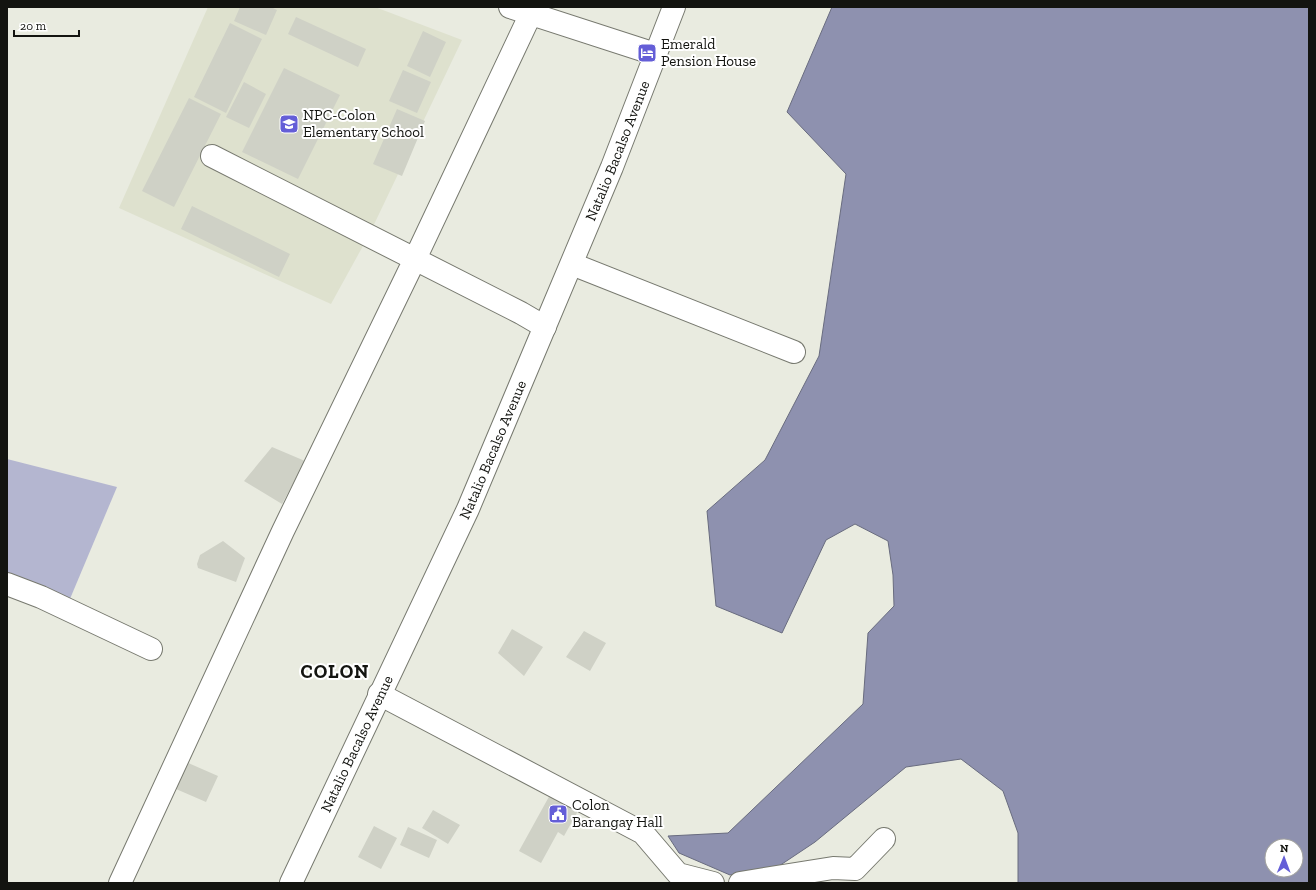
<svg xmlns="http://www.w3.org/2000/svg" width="1316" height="890" font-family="'Zilla Slab',serif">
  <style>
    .built { fill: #dee1ce }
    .green { fill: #b4b6d0 }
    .water { fill: #8e91af; stroke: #696c7f; fill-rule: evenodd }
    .building { fill: #cfd1c6 }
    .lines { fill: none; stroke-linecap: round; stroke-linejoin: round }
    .minor-casing { stroke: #77796f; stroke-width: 24 }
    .highway-casing { stroke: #77796f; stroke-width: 24 }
    .minor { stroke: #fff; stroke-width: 22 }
    .highway { stroke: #fff; stroke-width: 22 }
    .labels { text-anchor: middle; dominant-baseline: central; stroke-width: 4; stroke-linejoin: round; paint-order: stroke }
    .poi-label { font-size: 15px; fill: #131410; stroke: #fff; text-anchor: start }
    .street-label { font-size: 15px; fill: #131410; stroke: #fff }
    .district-label { font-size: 19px; font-weight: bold; letter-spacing: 1px; fill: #131410; stroke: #fff }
  </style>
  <rect width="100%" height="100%" fill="#e9ebe0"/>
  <!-- built -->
  <path class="built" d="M208 7H375L462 40 369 235 331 304 119 208Z"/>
  <!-- green -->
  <path class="green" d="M7 459 117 487 67 606 7 578Z"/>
  <!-- water -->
  <path class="water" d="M832 7H1309V883H1018V833L1003 791 961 759 906 767 815 842 779 866 730 875 679 853 668 836 728 833 863 704 868 633 894 606 893 575 888 541 855 524 826 540 782 633 716 606 707 511 765 460 819 356 846 174 787 112ZM1272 846H1296V870H1272Z"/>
  <!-- building -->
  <path class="building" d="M240 7H271L277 10 266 35 234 21Z
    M296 17 366 49 358 67 288 34Z
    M230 23 262 39 226 113 194 97Z
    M423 31 446 42 430 77 407 66Z
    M284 68 340 95 298 179 242 152Z
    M403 70 431 82 417 113 389 101Z
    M244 82 266 94 249 128 226 117Z
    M189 98 221 114 174 207 142 191Z
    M397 109 425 121 402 176 373 164Z
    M192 206 290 254 279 277 181 229Z
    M272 447 305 461 282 504 244 481Z
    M223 541 245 558 236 582 198 568 197 564 200 555Z
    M512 629 543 647 524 676 498 653Z
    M584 631 606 643 590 671 566 657Z
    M186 762 218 776 206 802 176 789Z
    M551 793 579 809 564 836 558 832 541 863 519 851Z
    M433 810 460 825 448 844 422 828Z
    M374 826 397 838 381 869 358 857Z
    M408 827 437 840 429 858 400 845Z"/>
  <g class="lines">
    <!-- minor casing -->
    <g class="minor-casing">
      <path id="minor" d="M510 7 655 54
        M212 156 521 313 545 327
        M572 264 794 352
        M7 584 41 597 151 649
        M379 694 643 833 678 874 713 883
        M120 883 283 531 415 259 534 7
        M740 883 833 868 855 869 884 839"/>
    </g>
    <!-- highway casing -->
    <g class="highway-casing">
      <g id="highway">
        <path id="s1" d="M291 883 468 509 612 167 674 7"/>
      </g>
    </g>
    <!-- minor -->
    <use href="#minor" class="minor"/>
    <!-- highway -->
    <use href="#highway" class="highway"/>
  </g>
  <!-- icons -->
  <defs>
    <g id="hotel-square" transform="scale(1)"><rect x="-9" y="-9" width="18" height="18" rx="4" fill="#645ed7" stroke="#fff"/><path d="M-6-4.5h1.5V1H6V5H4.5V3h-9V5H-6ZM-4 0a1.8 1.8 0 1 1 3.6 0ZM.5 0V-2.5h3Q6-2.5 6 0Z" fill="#fff"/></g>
    <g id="school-square" transform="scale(1)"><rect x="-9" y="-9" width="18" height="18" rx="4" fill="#645ed7" stroke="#fff"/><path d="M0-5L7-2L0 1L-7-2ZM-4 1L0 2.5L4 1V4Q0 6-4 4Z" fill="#fff"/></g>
    <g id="civic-square" transform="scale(1)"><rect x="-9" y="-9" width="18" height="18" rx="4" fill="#645ed7" stroke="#fff"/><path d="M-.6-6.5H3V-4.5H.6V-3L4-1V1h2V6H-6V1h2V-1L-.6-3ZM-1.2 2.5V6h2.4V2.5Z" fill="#fff"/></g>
  </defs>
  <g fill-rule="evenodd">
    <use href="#hotel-square" x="647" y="53"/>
    <use href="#school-square" x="289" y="124"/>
    <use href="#civic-square" x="558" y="814"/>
  </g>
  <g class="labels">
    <!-- poi labels -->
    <g class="poi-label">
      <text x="661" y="44">Emerald<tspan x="661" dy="17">Pension House</tspan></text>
      <text x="303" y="115">NPC-Colon<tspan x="303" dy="17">Elementary School</tspan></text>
      <text x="572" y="805">Colon<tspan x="572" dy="17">Barangay Hall</tspan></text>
    </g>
    <!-- street labels -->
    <g class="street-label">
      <text stroke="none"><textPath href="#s1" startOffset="802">Natalio Bacalso Avenue</textPath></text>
      <text stroke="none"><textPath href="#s1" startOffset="478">Natalio Bacalso Avenue</textPath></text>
      <text stroke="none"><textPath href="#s1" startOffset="154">Natalio Bacalso Avenue</textPath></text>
    </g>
    <!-- district labels -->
    <g class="district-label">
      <text x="335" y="671">COLON</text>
    </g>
  </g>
  <!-- border -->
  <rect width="1316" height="890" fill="none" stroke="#131410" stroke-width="16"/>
  <!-- north arrow -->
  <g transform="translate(1284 858) rotate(1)"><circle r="19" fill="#ffffff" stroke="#a1a19f"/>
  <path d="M0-3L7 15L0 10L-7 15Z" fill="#645ed7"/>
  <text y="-6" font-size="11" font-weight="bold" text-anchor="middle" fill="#131410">N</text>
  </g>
  <!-- scale -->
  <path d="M14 30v6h65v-6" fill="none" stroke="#131410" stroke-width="2"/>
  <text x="20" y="30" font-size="12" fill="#131410" stroke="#ffffff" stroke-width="3" paint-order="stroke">20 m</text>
</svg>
